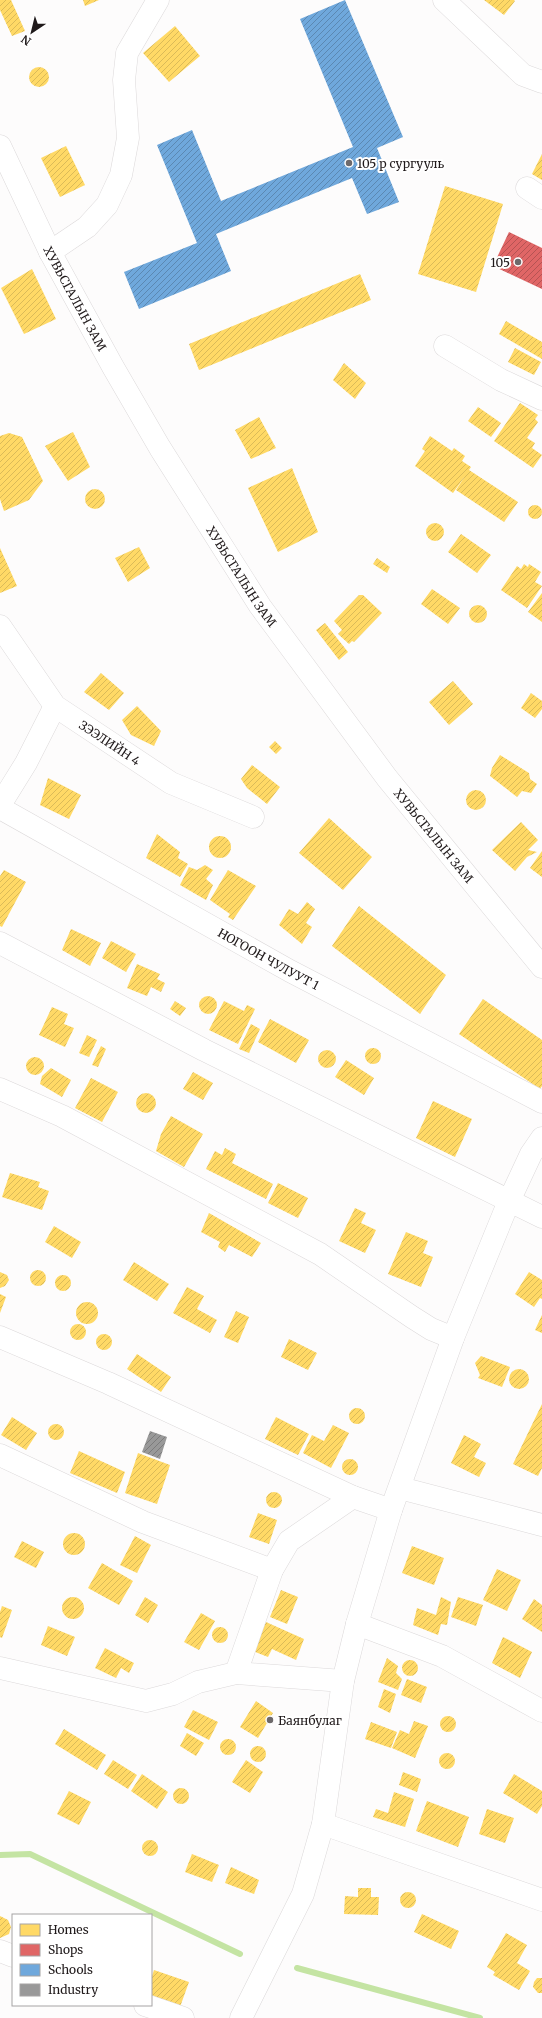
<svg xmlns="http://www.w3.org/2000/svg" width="542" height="2018" font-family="Merriweather,serif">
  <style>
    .homes { fill: url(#homes-hatch) }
    .shops { fill: url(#shops-hatch) }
    .schools { fill: url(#schools-hatch) }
    .industry { fill: url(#industry-hatch) }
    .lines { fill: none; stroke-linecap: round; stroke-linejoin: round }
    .stream { stroke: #c4e4a3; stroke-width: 6 }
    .minor-casing { stroke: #dcd9da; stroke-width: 23 }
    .major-casing { stroke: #dcd9da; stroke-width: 23 }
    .minor { stroke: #fff; stroke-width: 22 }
    .major { stroke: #fff; stroke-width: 22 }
    .poi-dot { fill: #6d696a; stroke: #fff; stroke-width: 1.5 }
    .labels { text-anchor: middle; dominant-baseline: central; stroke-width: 4; stroke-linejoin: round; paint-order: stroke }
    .poi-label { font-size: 12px; fill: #201a1b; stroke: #fff; text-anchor: start }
    .street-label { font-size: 12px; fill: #201a1b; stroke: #fff }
  </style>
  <defs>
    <pattern id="homes-hatch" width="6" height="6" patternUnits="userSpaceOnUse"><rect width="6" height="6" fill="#ffd966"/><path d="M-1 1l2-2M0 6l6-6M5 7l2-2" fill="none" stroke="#daba58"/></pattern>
    <pattern id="shops-hatch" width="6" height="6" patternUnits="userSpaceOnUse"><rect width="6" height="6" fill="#e06666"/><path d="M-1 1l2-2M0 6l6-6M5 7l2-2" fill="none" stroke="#b55353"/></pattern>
    <pattern id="schools-hatch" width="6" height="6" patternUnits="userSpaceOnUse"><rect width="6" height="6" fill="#6fa8dc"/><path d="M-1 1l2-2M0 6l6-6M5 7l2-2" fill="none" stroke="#5b88b2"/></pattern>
    <pattern id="industry-hatch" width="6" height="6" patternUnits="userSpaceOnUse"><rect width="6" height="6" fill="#999"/><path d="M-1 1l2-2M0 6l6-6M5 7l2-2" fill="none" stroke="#7c7c7c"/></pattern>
  </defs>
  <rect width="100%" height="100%" fill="#fdfcfc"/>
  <!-- homes -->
  <path class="homes" d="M0 0H11L25 31 12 36 0 10Z
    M83 0H99L85 6Z
    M484 0H514L515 1 504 15Z
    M175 26 200 56 169 82 143 53Z
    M29 77a10 10 0 1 1 20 0a10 10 0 1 1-20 0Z
    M66 146 85 185 60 197 41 158Z
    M542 154V180L532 174Z
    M445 186 503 204 476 292 418 274Z
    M32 269 56 319 24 334 1 288Z
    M360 274 371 300 199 370 189 344Z
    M506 321 542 342V359L499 334Z
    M515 348 541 362 534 375 508 362Z
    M344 363 366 383 355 399 333 380Z
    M520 403 538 415 535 419 538 422 527 438 535 443 532 448 542 455 533 468 494 441Z
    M478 407 501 423 491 437 468 421Z
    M259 417 276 448 251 459 235 430Z
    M73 432 90 467 68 481 45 446Z
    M9 433 22 437 43 481 29 500 4 511 0 499V436Z
    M430 436 452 451 454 448 465 456 462 461 471 467 469 470 518 502 504 522 456 490 465 476 453 493 415 466 425 451 422 449Z
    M292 468 318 532 278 552 248 488Z
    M85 499a10 10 0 1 1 20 0a10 10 0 1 1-20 0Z
    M528 512a7 7 0 1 1 14 0a7 7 0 1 1-14 0Z
    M426 532a9 9 0 1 1 18 0a9 9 0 1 1-18 0Z
    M461 534 491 555 477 573 448 552Z
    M139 547 150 568 128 582 115 558Z
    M0 548 17 586 0 593Z
    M377 558 390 567 387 573 373 564Z
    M524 564 528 567 529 564 541 572 535 582 542 586 527 608 501 590 517 566 521 569Z
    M432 589 460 608 448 624 421 604Z
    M542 593V622L528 612Z
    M359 595H363L382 613 354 642 352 641 349 644 338 634 342 630 334 621Z
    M469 614a9 9 0 1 1 18 0a9 9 0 1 1-18 0Z
    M325 623 348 652 339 660 316 630Z
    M101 673 124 693 109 710 84 692Z
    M453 681 473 704 449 725 429 702Z
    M531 693 542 701V709L535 718 521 708Z
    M137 706 161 731 154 746 131 735 122 720Z
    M275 741 282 748 276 754 269 747Z
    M500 755 529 773 530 779 537 784 531 793 522 791 517 797 490 776 492 768Z
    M252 765 280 787 267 804 247 788 241 779Z
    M48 778 81 795 69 819 40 805Z
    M466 800a10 10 0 1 1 20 0a10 10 0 1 1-20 0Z
    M329 818 372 857 343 890 299 853Z
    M521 822 538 840 528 850 537 852 527 857 515 871 492 850Z
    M157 834 180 852 178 858 188 864 180 877 146 858Z
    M209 847a11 11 0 1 1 22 0a11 11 0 1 1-22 0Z
    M542 851V877L530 868Z
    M205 865 213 870 206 879 213 885 206 900 180 885 189 867 197 870Z
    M4 870 26 882 2 927 0 926V876Z
    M228 870 256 886 233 920 228 917 230 914 210 900Z
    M307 902 315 909 306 923 312 927 302 944 279 925 289 909 298 914Z
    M359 906 446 975 420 1014 332 946Z
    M71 929 101 943 90 966 62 950Z
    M111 941 136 954 126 972 102 958Z
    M137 964 160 974 157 979 165 983 161 992 151 987 147 996 127 988Z
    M199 1005a9 9 0 1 1 18 0a9 9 0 1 1-18 0Z
    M483 999 542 1040V1086L540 1089 459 1034Z
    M175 1001 186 1008 180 1016 170 1009Z
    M224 1001 244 1011 247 1005 255 1009 238 1044 209 1030Z
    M52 1007 68 1014 64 1024 74 1028 65 1047 39 1035Z
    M270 1019 309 1040 296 1063 258 1042Z
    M251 1024 260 1029 249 1053 239 1049Z
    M87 1035 97 1040 89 1057 79 1053Z
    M101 1046 106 1049 98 1067 92 1065Z
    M365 1056a8 8 0 1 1 16 0a8 8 0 1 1-16 0Z
    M318 1059a9 9 0 1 1 18 0a9 9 0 1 1-18 0Z
    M26 1066a9 9 0 1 1 18 0a9 9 0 1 1-18 0Z
    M346 1060 374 1078 364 1095 335 1077Z
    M51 1068 71 1080 62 1097 40 1084 42 1076Z
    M193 1072 213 1083 203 1100 183 1089Z
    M91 1078 118 1092 102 1122 75 1108Z
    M136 1103a10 10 0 1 1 20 0a10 10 0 1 1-20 0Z
    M433 1101 472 1119 455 1157 416 1138Z
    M171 1116 203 1134 184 1167 156 1151 161 1134Z
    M225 1148 236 1154 232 1163 273 1184 266 1199 206 1169 215 1151 222 1155Z
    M10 1173 40 1182 38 1187 49 1191 42 1210 2 1197Z
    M278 1183 308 1198 298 1218 268 1203Z
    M355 1208 366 1213 361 1223 376 1230 365 1253 339 1241Z
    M209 1213 261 1243 252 1257 229 1245 225 1252 218 1247 220 1242 201 1232Z
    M54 1226 81 1242 72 1258 45 1242Z
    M406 1232 428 1241 423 1253 433 1257 421 1287 388 1274Z
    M134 1262 169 1284 157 1301 123 1280Z
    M30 1278a8 8 0 1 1 16 0a8 8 0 1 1-16 0Z
    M0 1272 7 1275 9 1280 5 1286 0 1288Z
    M529 1272 542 1280V1299L540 1298 534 1307 515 1294Z
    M55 1283a8 8 0 1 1 16 0a8 8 0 1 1-16 0Z
    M187 1287 204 1296 197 1309 217 1320 210 1333 173 1313Z
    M0 1294 6 1297 0 1313Z
    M76 1313a11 11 0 1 1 22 0a11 11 0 1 1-22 0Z
    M236 1311 249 1317 238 1343 224 1337Z
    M542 1315V1333L535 1330Z
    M70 1332a8 8 0 1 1 16 0a8 8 0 1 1-16 0Z
    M96 1342a8 8 0 1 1 16 0a8 8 0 1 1-16 0Z
    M289 1339 317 1353 308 1370 281 1357Z
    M137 1354 171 1377 161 1392 127 1369Z
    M481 1356 510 1367 502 1387 478 1378 480 1375 475 1363Z
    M509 1379a10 10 0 1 1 20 0a10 10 0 1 1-20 0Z
    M542 1404V1468L538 1476 513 1464Z
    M349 1416a8 8 0 1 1 16 0a8 8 0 1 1-16 0Z
    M12 1417 37 1433 26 1450 1 1435Z
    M276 1417 309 1434 298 1455 265 1439Z
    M48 1432a8 8 0 1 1 16 0a8 8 0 1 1-16 0Z
    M333 1425 349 1433 331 1468 303 1453 312 1435 324 1441Z
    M464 1435 481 1444 474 1457 486 1463 479 1477 451 1463Z
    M79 1451 125 1472 117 1493 70 1473Z
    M138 1453 170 1465 157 1504 125 1493Z
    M342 1467a8 8 0 1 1 16 0a8 8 0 1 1-16 0Z
    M266 1500a8 8 0 1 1 16 0a8 8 0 1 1-16 0Z
    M258 1513 277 1520 269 1544 249 1537Z
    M63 1544a11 11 0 1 1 22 0a11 11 0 1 1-22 0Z
    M135 1536 151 1545 137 1573 120 1565Z
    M22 1541 44 1552 36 1568 14 1557Z
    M412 1546 444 1558 434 1585 402 1573Z
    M102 1563 133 1581 119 1605 88 1588Z
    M497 1569 521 1580 507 1611 483 1600Z
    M281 1590 298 1597 287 1624 270 1617Z
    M62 1608a11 11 0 1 1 22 0a11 11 0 1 1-22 0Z
    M145 1597 158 1605 148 1623 135 1615Z
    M441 1597 451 1602 447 1625 441 1624 438 1635 413 1625 417 1608 436 1615Z
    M458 1597 483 1605 476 1626 451 1617Z
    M534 1599 542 1605V1632L522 1619Z
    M2 1606 12 1610 2 1638 0 1637V1612Z
    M201 1613 215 1621 199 1650 184 1642Z
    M266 1622 304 1639 296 1660 272 1649 268 1657 253 1651Z
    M48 1626 75 1637 67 1656 41 1645Z
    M212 1635a8 8 0 1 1 16 0a8 8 0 1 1-16 0Z
    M503 1637 532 1652 520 1678 492 1663Z
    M105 1648 134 1663 129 1673 121 1668 116 1678 95 1668Z
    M387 1658 398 1666 396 1673 402 1679 398 1690 378 1682Z
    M402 1668a8 8 0 1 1 16 0a8 8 0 1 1-16 0Z
    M407 1679 427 1687 421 1703 401 1695Z
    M384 1689 396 1694 390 1713 378 1707Z
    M256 1701 273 1713 258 1738 240 1727Z
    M193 1710 218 1722 209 1740 184 1727Z
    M440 1724a8 8 0 1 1 16 0a8 8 0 1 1-16 0Z
    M414 1721 428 1726 415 1758 392 1748 400 1730 409 1734Z
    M371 1722 397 1732 391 1748 365 1739Z
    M64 1729 106 1755 97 1770 55 1744Z
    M187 1733 204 1743 196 1756 180 1746Z
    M220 1747a8 8 0 1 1 16 0a8 8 0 1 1-16 0Z
    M250 1754a8 8 0 1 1 16 0a8 8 0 1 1-16 0Z
    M439 1761a8 8 0 1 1 16 0a8 8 0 1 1-16 0Z
    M113 1760 137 1775 128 1789 104 1774Z
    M246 1760 263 1772 250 1793 232 1782Z
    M403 1772 421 1779 417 1792 399 1785Z
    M142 1774 168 1792 157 1809 131 1791Z
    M514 1774 542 1791V1806L537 1814 503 1793Z
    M173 1796a8 8 0 1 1 16 0a8 8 0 1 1-16 0Z
    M69 1791 91 1802 79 1825 57 1814Z
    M394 1792 414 1799 405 1827 373 1817 376 1809 388 1813Z
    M427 1801 469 1817 458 1847 416 1831Z
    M487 1809 514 1818 505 1843 479 1834Z
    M142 1848a8 8 0 1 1 16 0a8 8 0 1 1-16 0Z
    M192 1854 219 1865 212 1882 185 1872Z
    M231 1867 259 1880 254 1894 225 1883Z
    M358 1888H371V1897H379L378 1915 344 1914 345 1896 358 1897Z
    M400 1900a8 8 0 1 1 16 0a8 8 0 1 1-16 0Z
    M422 1914 459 1931 451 1949 414 1932Z
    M0 1916 8 1920 11 1927 9 1934 0 1938Z
    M506 1933 527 1945 517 1963 530 1971 519 1990 493 1975 495 1972 487 1967Z
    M154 1970 189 1982 180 2007 151 1997V1979Z
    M537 1978H542V1993H538L533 1987 534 1982Z"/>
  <!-- shops -->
  <path class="shops" d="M509 232 542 248V289L493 266Z"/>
  <!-- schools -->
  <path class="schools" d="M345 0 403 137 377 148 399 202 367 214 352 178 216 234 231 271 139 309 124 272 197 243 157 145 192 130 221 201 353 147 300 19Z"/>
  <!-- industry -->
  <path class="industry" d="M150 1431 167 1437 160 1459 142 1452Z"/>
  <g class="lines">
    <!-- stream -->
    <path class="stream" d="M0 1855 30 1854 240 1954
      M297 1968 480 2018"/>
    <!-- minor casing -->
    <g class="minor-casing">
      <g id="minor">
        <path d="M444 0 523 75 542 82"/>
        <path d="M527 188 542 198"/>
        <path d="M50 252 87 227 107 205 121 175 128 138 124 80 127 53 158 0"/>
        <path d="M445 346 501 380 542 399"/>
        <path id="s1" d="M0 626 55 706 171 783 253 817"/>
        <path d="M0 805 26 763 55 706"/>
        <path id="s2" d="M0 808 290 971 542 1102"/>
        <path d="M0 943 204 1050 542 1217"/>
        <path d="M0 1089 62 1116 320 1254 412 1317 431 1329 453 1338"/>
        <path d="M0 1337 108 1383 353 1497"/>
        <path d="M0 1455 143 1522 272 1570"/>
        <path d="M400 1488 542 1525"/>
        <path d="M357 1624 442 1656 542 1711"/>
        <path d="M0 1668 146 1701 173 1694 198 1682 236 1673 343 1681"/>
        <path d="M236 1673 272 1570 289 1541 353 1497 391 1510 453 1338 509 1201 531 1154 542 1138"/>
        <path d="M323 1824 542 1900"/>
        <path d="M0 1951 13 1956"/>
        <path d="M145 2005 183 2018"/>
        <path d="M241 2018 303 1894 323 1824 343 1681 357 1624 391 1510"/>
      </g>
    </g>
    <!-- major casing -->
    <g class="major-casing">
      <g id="major">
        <path id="s3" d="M0 146 50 252 113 367 160 448 260 606 387 778 542 967"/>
      </g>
    </g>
    <!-- minor -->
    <use href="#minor" class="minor"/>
    <!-- major -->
    <use href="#major" class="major"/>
  </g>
  <!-- markers -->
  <g class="poi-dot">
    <circle cx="349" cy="163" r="4"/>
    <circle cx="518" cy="262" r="4"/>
    <circle cx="270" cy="1720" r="4"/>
  </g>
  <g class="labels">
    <!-- poi labels -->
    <g class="poi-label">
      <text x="357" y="163">105 р сургууль</text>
      <text x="510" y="262" text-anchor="end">105</text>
      <text x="278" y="1720">Баянбулаг</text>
    </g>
    <!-- street labels -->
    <g class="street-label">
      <text stroke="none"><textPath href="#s3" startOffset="170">ХУВЬСГАЛЫН ЗАМ</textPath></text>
      <text stroke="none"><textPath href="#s3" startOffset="494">ХУВЬСГАЛЫН ЗАМ</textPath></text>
      <text stroke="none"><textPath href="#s1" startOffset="163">ЗЭЭЛИЙН 4</textPath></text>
      <text stroke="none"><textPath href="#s3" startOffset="817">ХУВЬСГАЛЫН ЗАМ</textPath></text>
      <text stroke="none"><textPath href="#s2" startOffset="308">НОГООН ЧУЛУУТ 1</textPath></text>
    </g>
  </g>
  <!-- legend -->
  <rect x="12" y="1914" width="140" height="92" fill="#ffffff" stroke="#a6a3a4"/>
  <rect x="20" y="1924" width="20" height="12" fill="#ffd966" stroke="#a6a3a4"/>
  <text x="48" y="1934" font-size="12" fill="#201a1b">Homes</text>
  <rect x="20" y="1944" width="20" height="12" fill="#e06666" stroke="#a6a3a4"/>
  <text x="48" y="1954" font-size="12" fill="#201a1b">Shops</text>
  <rect x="20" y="1964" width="20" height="12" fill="#6fa8dc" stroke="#a6a3a4"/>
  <text x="48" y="1974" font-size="12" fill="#201a1b">Schools</text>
  <rect x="20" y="1984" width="20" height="12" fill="#999999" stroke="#a6a3a4"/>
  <text x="48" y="1994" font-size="12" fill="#201a1b">Industry</text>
  <!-- north arrow -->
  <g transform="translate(32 32) rotate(215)" stroke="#ffffff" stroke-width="3" paint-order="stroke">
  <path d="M0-3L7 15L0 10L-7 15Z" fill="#201a1b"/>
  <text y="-6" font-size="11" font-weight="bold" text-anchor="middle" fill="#201a1b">N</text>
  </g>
</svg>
